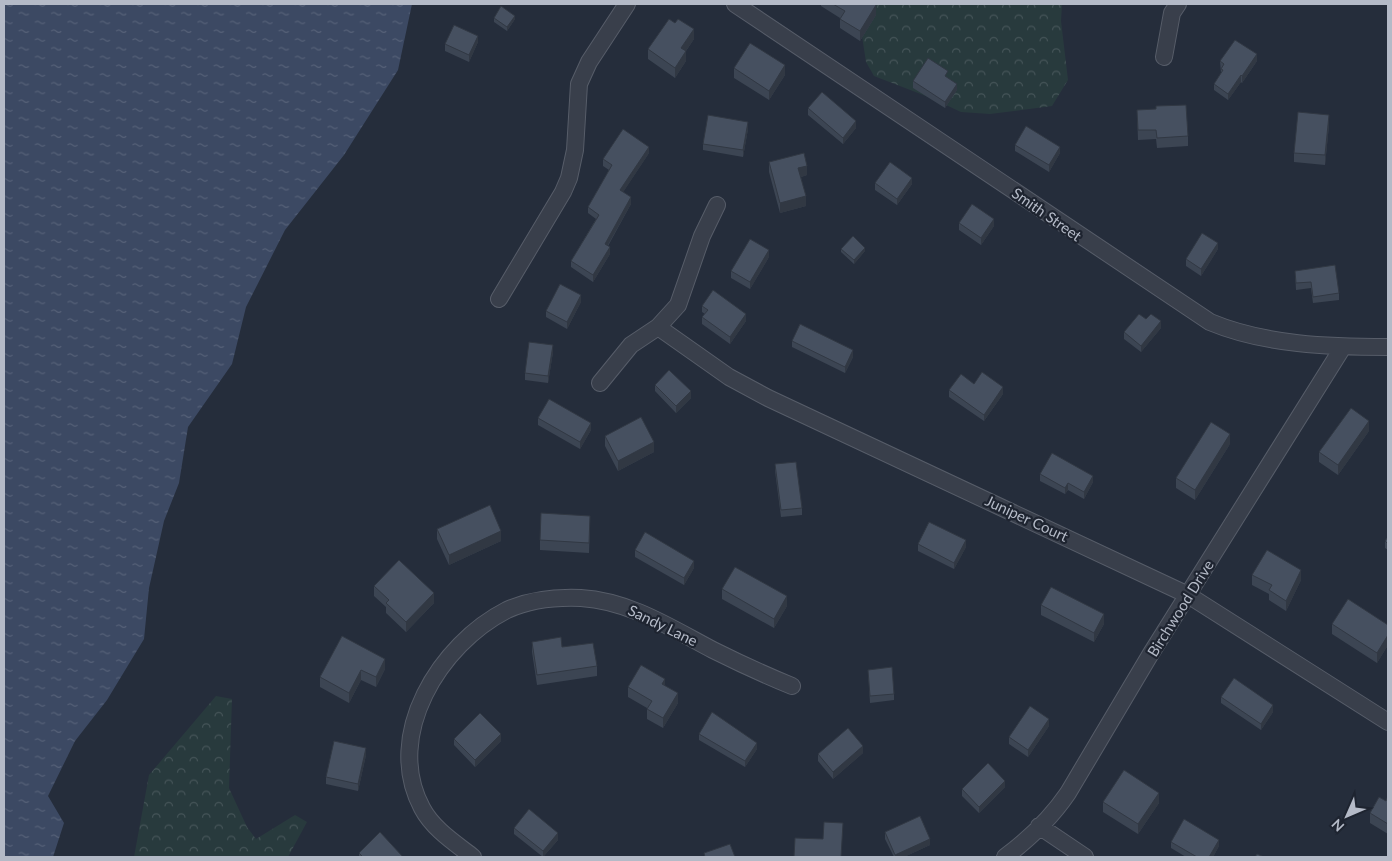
<svg xmlns="http://www.w3.org/2000/svg" width="1392" height="861" font-family="Lato,sans-serif">
  <style>
    .forest { fill: url(#forest-crowns) }
    .water { fill: url(#water-ripples) }
    .lines { fill: none; stroke-linecap: round; stroke-linejoin: round }
    .minor-casing { stroke: #575d69; stroke-width: 18 }
    .minor { stroke: #393f4b; stroke-width: 16 }
    .wall { fill: #3c4553 }
    .shaded-wall { fill: #313843 }
    .building { fill: #465060; stroke: #313843 }
    .labels { text-anchor: middle; dominant-baseline: central; stroke-width: 4.5; stroke-linejoin: round; paint-order: stroke }
    .street-label { font-size: 15px; fill: #b4bac7; stroke: #1e2430 }
  </style>
  <defs>
    <pattern id="forest-crowns" width="20" height="18" patternUnits="userSpaceOnUse" patternTransform="scale(1.25)"><rect width="20" height="18" fill="#283a3d"/><path d="M2 6a3 3 0 1 1 6 0M12 15a3 3 0 1 1 6 0" fill="none" stroke="#455458"/></pattern>
    <pattern id="water-ripples" width="26" height="14" patternUnits="userSpaceOnUse" patternTransform="scale(1.25)"><rect width="26" height="14" fill="#3c4963"/><path d="M2 4q2-2 4 0t4 0M15 11q2-2 4 0t4 0" fill="none" stroke="#566178"/></pattern>
  </defs>
  <rect width="100%" height="100%" fill="#252d3b"/>
  <!-- forest -->
  <path class="forest" d="M857 4H1062L1061 21 1068 80 1052 106 990 114 961 112 931 98 874 76 866 62Z
    M216 696 232 699 229 788 247 827 256 839 295 815 307 822 288 857H134L149 775Z"/>
  <!-- water -->
  <path class="water" d="M4 4H412L398 70 344 155 285 230 246 307 232 364 188 427 179 483 164 521 149 588 144 639 107 700 75 741 48 796 64 823 53 857H4Z"/>
  <g class="lines">
    <!-- minor casing -->
    <g class="minor-casing">
      <path id="minor" d="M735 4 1210 322C1265 345 1330 347 1388 347
        M1164 57 1172 13 1178 4
        M499 299 563 192 569 178 575 150 579 84 589 62 627 4
        M658 327 729 377 768 398 1188 595 1388 722
        M600 383 631 345 658 327 678 305 702 236 717 205
        M1039 826 1085 857
        M473 857C455 843 433 829 422 808 383 735 440 644 507 610 529 600 557 597 581 598 630 601 671 628 713 650 739 663 765 675 792 686
        M1005 857C1029 839 1051 818 1068 793L1150 655 1343 347"/>
    </g>
    <!-- minor -->
    <use href="#minor" class="minor"/>
  </g>
  <!-- wall -->
  <path class="wall" d="M821 4H874L876 15 860 41 840 28V18L821 6Z
    M494 18 515 19 507 31 494 22Z
    M675 23 694 39 686 51V61L675 78 648 59V49Z
    M478 42 469 62 445 51V44Z
    M1220 61H1257L1242 83 1241 82 1228 100 1214 90V84L1221 73Z
    M734 68 785 75 769 100 734 78Z
    M948 78 957 90 945 108 913 88V81Z
    M808 108 856 128 843 144 808 115Z
    M1137 110 1188 136V146L1157 148 1156 139 1138 140Z
    M1329 125 1325 165 1294 162V153Z
    M748 129 743 157 703 150V144Z
    M1015 145 1060 153 1049 172 1015 151Z
    M649 153 623 192 631 204 608 246 610 254 593 282 571 267V261L596 219 588 213V207L609 170 603 166V159Z
    M769 162 807 175 801 177 806 206 780 213 769 172Z
    M875 183 912 184 897 205 875 190Z
    M959 223 994 226 981 245 959 230Z
    M841 249 865 251 854 264 841 252Z
    M1218 249 1201 276 1186 266V259Z
    M769 257 750 289 731 278V271Z
    M1295 271 1339 293V300L1313 303 1311 288 1296 290Z
    M581 302 567 329 546 317V311Z
    M702 306 746 321 730 344 702 324V317L705 314 702 312Z
    M1161 328 1141 352 1124 339V332Z
    M792 341 853 357 845 373 792 347Z
    M553 352 548 383 525 380V373Z
    M974 384 1003 394 984 421 949 397V390Z
    M655 385 691 398 676 413 655 391Z
    M538 418 591 430 580 449 538 425Z
    M1369 431 1338 475 1319 462V452Z
    M605 436 654 452 618 471 605 446Z
    M1230 444 1195 500 1176 488V478Z
    M775 464 802 508V515L781 517 775 471Z
    M1040 474 1093 482 1084 499 1068 490 1065 494 1040 481Z
    M590 526 589 553 540 550V540Z
    M437 529 501 541 449 565 437 539Z
    M1388 537V550L1385 548V541Z
    M918 544 966 547 954 569 918 551Z
    M635 550 694 568 684 585 635 557Z
    M1252 575 1301 580 1286 611 1269 600V594L1252 585Z
    M374 586 434 603 406 632 386 613V607L374 596Z
    M722 589 787 606 774 628 722 599Z
    M1041 605 1104 624 1094 642 1041 615Z
    M1332 624 1388 625V645L1377 663 1332 634Z
    M342 636 385 669 376 687 361 680 349 703 320 687V677Z
    M532 642 562 647 597 666V676L537 685 532 652Z
    M868 670 894 694V700L870 703Z
    M628 687 678 703 663 728 647 719V708L628 697Z
    M1221 697 1273 712 1261 730 1221 703Z
    M1049 726 1028 757 1009 744V737Z
    M699 734 757 749 745 767 699 740Z
    M454 739 501 741 475 767 454 745Z
    M863 753 833 779 818 761V754Z
    M366 755 358 791 326 784V777Z
    M1005 787 979 813 962 796V789Z
    M1388 796V834L1370 823V813L1386 801Z
    M1103 802 1159 803 1138 834 1103 812Z
    M514 828 558 840 543 857 514 834Z
    M885 832 930 845 904 857H894L885 839Z
    M1171 842 1219 846 1213 857H1186L1171 848Z
    M359 853 403 857H359Z"/>
  <!-- shaded-wall -->
  <path class="shaded-wall" d="M876 5V15L860 41V31Z
    M515 16V19L507 31V27Z
    M694 29V39L681 58V48Z
    M478 36V42L469 62V55Z
    M686 51V61L675 78V68Z
    M1257 54V61L1242 83V76Z
    M785 65V75L769 100V91Z
    M1241 75V82L1228 100V94Z
    M957 84V90L945 108V102Z
    M1329 115V125L1325 165V155Z
    M856 121V128L843 144V138Z
    M748 122V129L743 157V150Z
    M649 147V153L620 197V190Z
    M1060 147V153L1049 172V165Z
    M807 166V175L798 178V168Z
    M912 178V184L897 205V199Z
    M806 196V206L780 213V203Z
    M631 197V204L605 250V244Z
    M994 219V226L981 245V238Z
    M1218 243V249L1201 276V269Z
    M610 247V254L593 282V275Z
    M865 248V251L854 264V260Z
    M769 250V257L750 289V282Z
    M581 295V302L567 329V322Z
    M746 314V321L730 344V337Z
    M1161 321V328L1141 352V346Z
    M553 345V352L548 383V376Z
    M853 350V357L845 373V367Z
    M1003 387V394L984 421V415Z
    M691 391V398L676 413V406Z
    M1369 421V431L1338 475V465Z
    M591 423V430L580 449V442Z
    M1230 434V444L1195 500V490Z
    M654 442V452L618 471V461Z
    M1093 476V482L1084 499V492Z
    M1068 483V490L1065 494V488Z
    M501 531V541L449 565V555Z
    M966 540V547L954 569V563Z
    M694 561V568L684 585V578Z
    M1301 570V580L1286 611V601Z
    M434 593V603L406 632V622Z
    M787 596V606L774 628V619Z
    M1104 614V624L1094 642V633Z
    M1388 635V645L1377 663V653Z
    M385 659V669L376 687V677Z
    M361 670V680L349 703V693Z
    M665 679V689L662 684Z
    M678 693V703L663 728V718Z
    M1273 705V712L1261 730V724Z
    M1049 719V726L1028 757V750Z
    M501 734V741L475 767V760Z
    M757 743V749L745 767V761Z
    M863 746V753L833 779V772Z
    M366 748V755L358 791V784Z
    M1005 781V787L979 813V807Z
    M1159 793V803L1138 834V824Z
    M558 833V840L543 857V851Z
    M930 839V845L904 857H895V855Z
    M1219 840V846L1213 857H1209Z"/>
  <!-- building -->
  <path class="building" d="M833 4H874L876 5 860 31 840 19 845 11Z
    M501 6 515 16 507 27 494 18Z
    M669 19 675 23 678 19 694 29 681 48 686 51 675 68 648 49Z
    M454 25 478 36 469 55 445 44Z
    M1235 40 1257 54 1242 76 1241 75 1228 94 1214 84 1223 70 1221 69 1224 64 1220 61Z
    M750 43 785 65 769 91 734 68Z
    M928 58 948 71 945 76 957 84 945 102 913 81Z
    M822 92 856 121 843 138 808 108Z
    M1186 105 1188 136 1157 138 1156 130H1138L1137 110 1156 109V106Z
    M1298 112 1329 115 1325 155 1294 153Z
    M708 115 748 122 743 150 703 144Z
    M1026 126 1060 147 1049 165 1015 145Z
    M623 129 649 147 620 190 631 197 605 244 610 247 593 275 571 261 599 215 588 207 612 165 603 159Z
    M804 153 807 166 798 168 806 196 780 203 769 162Z
    M890 162 912 178 897 199 875 183Z
    M972 204 994 219 981 238 959 223Z
    M1202 233 1218 243 1201 269 1186 259Z
    M853 236 865 248 854 260 841 249Z
    M750 239 769 250 750 282 731 271Z
    M1335 265 1339 293 1313 297 1311 282 1296 283 1295 271Z
    M560 284 581 295 567 322 546 311Z
    M713 290 746 314 730 337 702 317 708 310 702 306Z
    M1139 314 1146 319 1151 314 1161 321 1141 346 1124 332Z
    M800 324 853 350 845 367 792 341Z
    M529 342 553 345 548 376 525 373Z
    M669 370 691 391 676 406 655 385Z
    M982 372 1003 387 984 415 949 390 961 374 974 384Z
    M549 399 591 423 580 442 538 418Z
    M1351 408 1369 421 1338 465 1319 452Z
    M641 417 654 442 618 461 605 436Z
    M1211 422 1230 434 1195 490 1176 478Z
    M1052 453 1093 476 1084 492 1068 483 1065 488 1040 474Z
    M796 462 802 508 781 510 775 464Z
    M490 505 501 531 449 555 437 529Z
    M541 513 590 516 589 543 540 540Z
    M929 522 966 540 954 563 918 544Z
    M645 532 694 561 684 578 635 550Z
    M1388 537V544L1385 541Z
    M1267 550 1301 570 1286 601 1269 590 1272 585 1252 575Z
    M399 560 434 593 406 622 386 603 389 600 374 586Z
    M735 567 787 596 774 619 722 589Z
    M1051 587 1104 614 1094 633 1041 605Z
    M1348 599 1388 625V635L1377 653 1332 624Z
    M342 636 385 659 376 677 361 670 349 693 320 677Z
    M561 637 562 647 593 643 597 666 537 675 532 642Z
    M641 665 665 679 662 684 678 693 663 718 647 709 652 701 628 687Z
    M892 667 894 694 870 696 868 670Z
    M1234 678 1273 705 1261 724 1221 697Z
    M1030 706 1049 719 1028 750 1009 737Z
    M712 712 757 743 745 761 699 734Z
    M480 713 501 734 475 760 454 739Z
    M848 728 863 746 833 772 818 754Z
    M334 741 366 748 358 784 326 777Z
    M988 763 1005 781 979 807 962 789Z
    M1124 770 1159 793 1138 824 1103 802Z
    M1388 796V824L1370 813 1379 797 1386 801Z
    M529 809 558 833 543 851 514 828Z
    M920 816 930 839 895 855 885 832Z
    M1184 819 1219 840 1209 857H1197L1171 842Z
    M824 822 843 823 841 857H794L795 838 823 839Z
    M380 832 403 857H363L359 853Z
    M730 844 735 857H705L704 853Z
    M1257 854 1264 857H1255Z"/>
  <g class="labels">
    <!-- street labels -->
    <g class="street-label">
      <text transform="translate(1047 214) rotate(35)">Smith Street</text>
      <text transform="translate(1027 518) rotate(25)">Juniper Court</text>
      <text transform="translate(1180 608) rotate(-58)">Birchwood Drive</text>
      <text transform="translate(663 625) rotate(26)">Sandy Lane</text>
    </g>
  </g>
  <!-- border -->
  <rect width="1392" height="861" fill="none" stroke="#b4bac7" stroke-width="10"/>
  <!-- north arrow -->
  <g transform="translate(1347 816) rotate(225)" stroke="#1e2430" stroke-width="4" paint-order="stroke">
  <path d="M0-4L9 19L0 12L-9 19Z" fill="#b4bac7"/>
  <text y="-8" font-size="14" font-weight="bold" text-anchor="middle" fill="#b4bac7">N</text>
  </g>
</svg>
